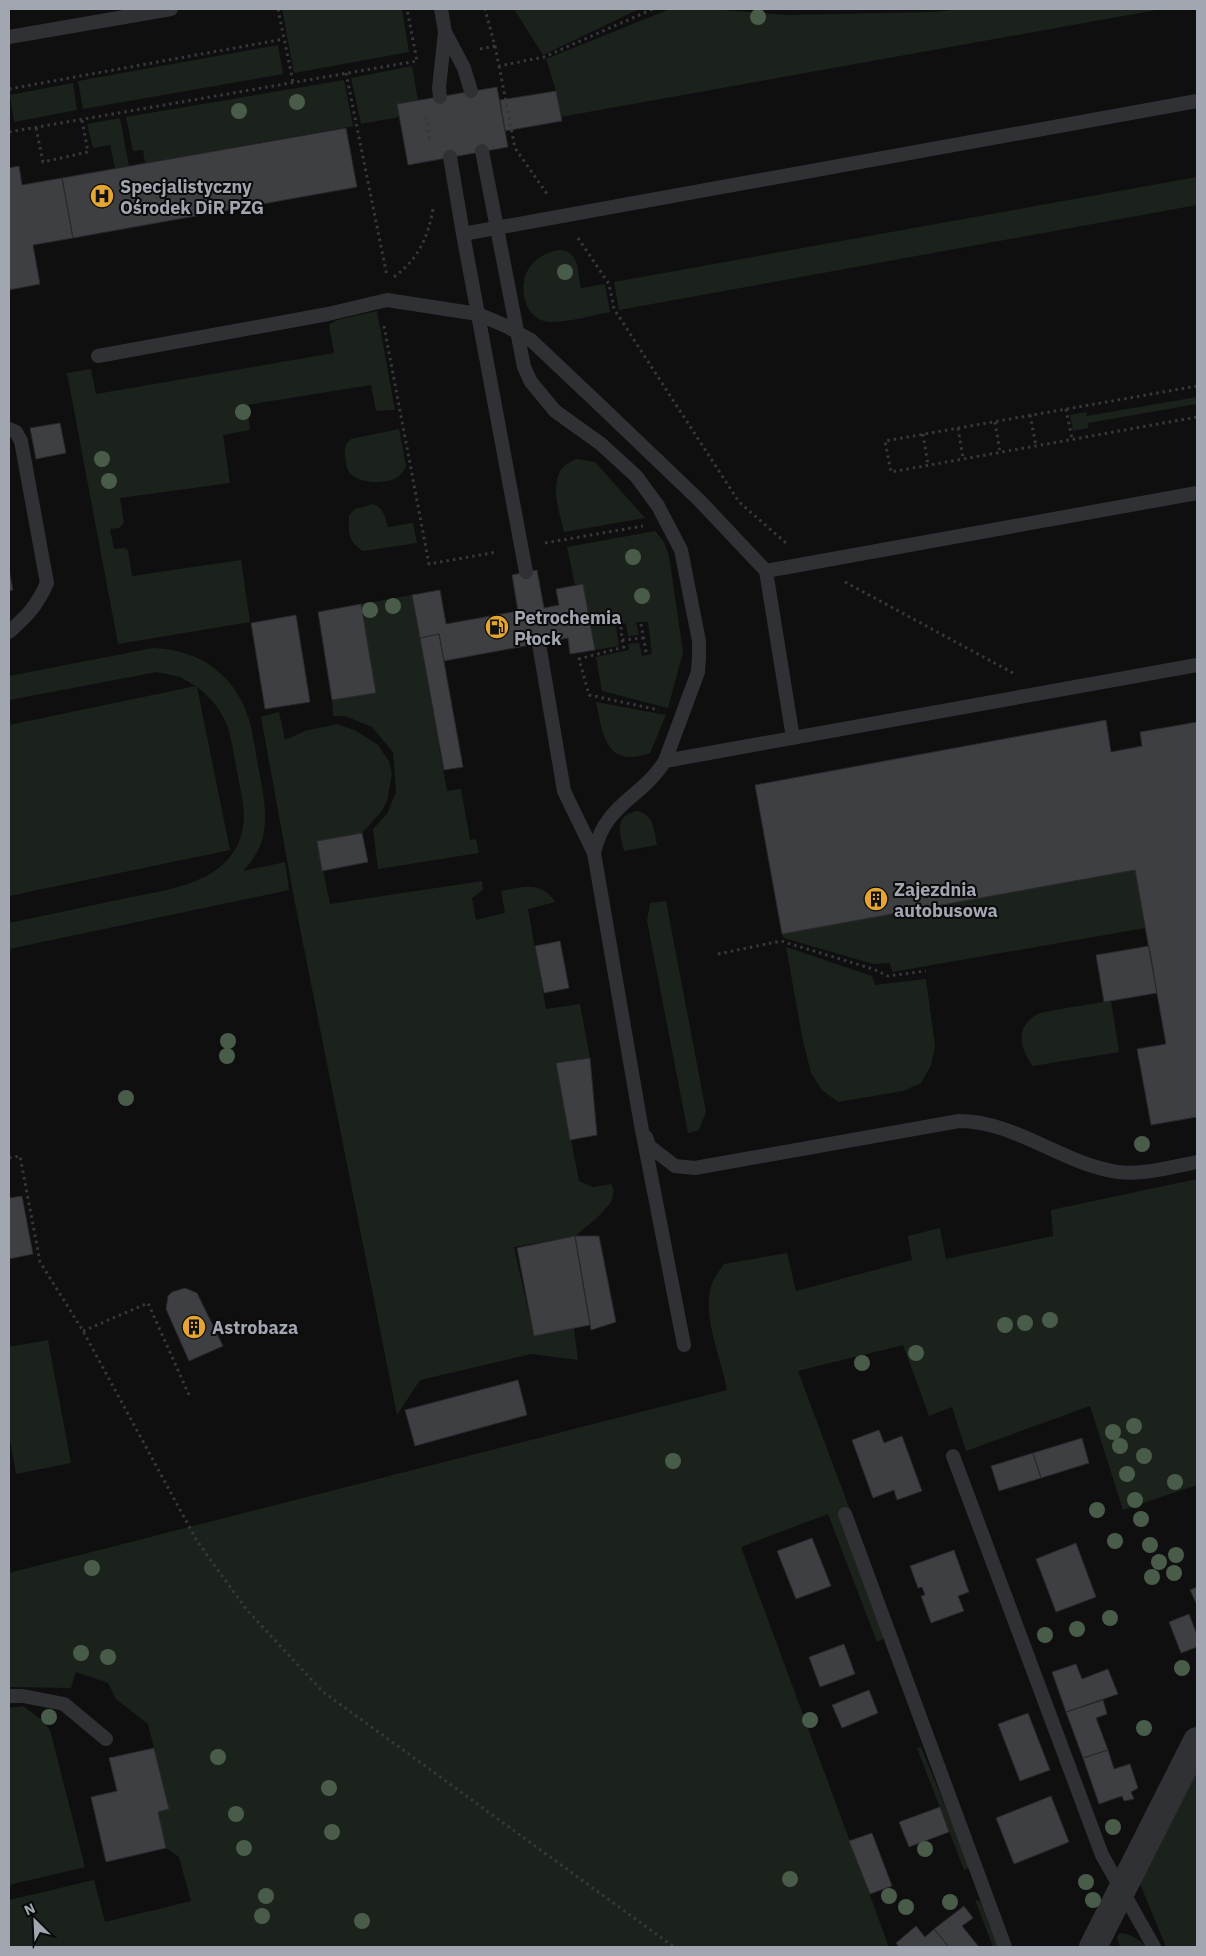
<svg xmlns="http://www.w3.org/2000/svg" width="1206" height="1956" font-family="'IBM Plex Sans',sans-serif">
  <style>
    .green { fill: #1b221c }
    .building { fill: #3e3f43; stroke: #29292c }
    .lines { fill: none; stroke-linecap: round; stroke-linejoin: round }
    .path { stroke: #36383c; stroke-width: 3; stroke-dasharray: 2.5 4; stroke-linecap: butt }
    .service { stroke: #303135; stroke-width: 14 }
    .minor { stroke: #303135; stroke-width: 28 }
    .tree { fill: #495c4a }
    .labels { text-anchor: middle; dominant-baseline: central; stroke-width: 4; stroke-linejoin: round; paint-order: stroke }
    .poi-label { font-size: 18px; font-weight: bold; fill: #a1a6b0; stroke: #0a0a0b; text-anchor: start }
  </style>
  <rect width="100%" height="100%" fill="#0f0f10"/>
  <!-- green -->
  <path class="green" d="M282 9H402L409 52 294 73Z
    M514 9H639L543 55Z
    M670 9H708L788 15 934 12 961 9H1162L560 117 556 91 546 59Z
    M278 45 283 74 83 109 78 81Z
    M412 66 418 101 399 117 361 124 351 78Z
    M344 80 353 126 145 163 143 150 133 151 126 117Z
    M73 83 77 110 14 122 10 95Z
    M120 118 129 166 115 168 110 145 93 148 87 124Z
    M1197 177V205L619 310 614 282Z
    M558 250C580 250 577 271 581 288L605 284 610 312C594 315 558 325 544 321 523 314 518 285 529 268 536 258 547 252 558 250Z
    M377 311 395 410 376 411 371 385 247 405 250 430 223 435 230 483 120 498 124 523 119 528 110 529 114 549 126 548 128 551 132 576 241 560 250 622 118 644 67 373 91 369 96 394 334 353 329 325 337 320Z
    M1197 397V404L1088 423V428L1073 431 1070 415 1086 412 1087 416Z
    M399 429 406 466C404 470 401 475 396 478 383 485 353 484 347 468 346 464 346 460 345 456 344 448 345 444 351 439Z
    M577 459 595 462 645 518 564 532C560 514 550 487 561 470 564 465 571 461 577 459Z
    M373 504C384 508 385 517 388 527L413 523 417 543 363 551C347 541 349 532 349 515L355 509Z
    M655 531 664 542 669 556 683 652 668 708 602 691 596 657 629 650 628 644 639 643 642 656 652 654 648 622H636L639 635 628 636 626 623 616 626 619 646 595 650 583 584 575 585 567 547Z
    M412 595 447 791 461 789 470 840 476 839 479 853 378 869 373 829 387 814 396 792 393 752 372 727 345 716H333L332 700 376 692 361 604Z
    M153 648C176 649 202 656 220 673 232 684 242 698 247 714 252 727 254 741 256 755 260 779 268 806 264 831 262 847 254 859 243 871L285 862 289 890 9 949V923C48 915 88 906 127 898 152 893 178 889 200 879 218 872 236 855 241 836 247 816 242 797 238 777 230 736 232 715 197 687L230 850 9 896V725L196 686 180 677 157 672 9 700V676Z
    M596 702 666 715 650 753C606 769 603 735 596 702Z
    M279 712 285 740 305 731 337 724 356 731 377 744 389 761 392 774 387 801 381 812 362 833 317 841 330 904 482 881 483 890 472 898 476 920 505 913 501 891C522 887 542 880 555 902L528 909 546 1009 580 1004 590 1058 556 1063 579 1181 593 1187 611 1184 614 1190 611 1202 597 1218 575 1236 514 1247 534 1336 574 1328 578 1360 531 1354 420 1380 397 1415 293 893 261 717Z
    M637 811C654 814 654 830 657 845L624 851C620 833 613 816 637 811Z
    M1135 870 1145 928 892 972 890 963 873 964 784 938 782 934Z
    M666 901 706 1112 699 1130 688 1133 647 921 650 903Z
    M786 947 872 976 875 985 926 979 935 1046 931 1065 921 1083 903 1091 838 1102 822 1090 811 1073 803 1041Z
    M1111 1001 1119 1052 1033 1066C1019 1048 1015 1026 1038 1014 1045 1011 1054 1011 1061 1009 1078 1006 1095 1003 1111 1001Z
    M1197 1179V1485L1123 1510 1090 1406 966 1451 952 1407 929 1416 903 1345 798 1371 853 1518 887 1637 877 1642 828 1514 741 1547 889 1947H9V1900L94 1880 105 1922 191 1901 179 1857 166 1848 158 1812 169 1808 148 1724 116 1699 108 1683 76 1672 71 1688 9 1687V1573L727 1390C722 1360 704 1322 710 1291 712 1280 718 1273 724 1264L787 1253 796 1291 912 1260 908 1236 940 1228 946 1259 1053 1236 1051 1210Z
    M48 1340 71 1463 16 1474 9 1434V1347Z
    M23 1706 42 1720 50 1730 85 1867 9 1885V1708Z
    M921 1747 970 1867 964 1870 917 1748Z
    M1197 1771V1947H1166L1140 1884Z
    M975 1900 980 1901 998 1947H993Z
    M1120 1933C1132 1934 1138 1939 1147 1947H1120L1117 1937Z"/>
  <!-- building -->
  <path class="building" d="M497 87 508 147 408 165 397 104Z
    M556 91 562 121 505 131 500 100Z
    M346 128 357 187 73 238 62 178Z
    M19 166 22 185 62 178 73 238 33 245 40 284 9 290V168Z
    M60 423 66 453 36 459 30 428Z
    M9 569 13 590 9 591Z
    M537 570 544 608 559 605 556 589 583 584 595 650 570 654 568 638 444 661 439 634 420 638 412 595 440 590 446 624 518 611 512 575Z
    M361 604 376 693 332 700 318 612Z
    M296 615 310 702 265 709 251 623Z
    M439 634 463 767 444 770 420 638Z
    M1106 720 1111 752 1142 746 1140 732 1197 722V1117L1151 1125 1137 1049 1166 1044 1135 870 782 934 755 785Z
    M362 833 368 862 322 871 317 841Z
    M560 941 569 988 544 993 535 946Z
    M1149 946 1157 993 1104 1002 1096 955Z
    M590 1058 597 1135 570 1140 556 1063Z
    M22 1196 33 1254 9 1259V1198Z
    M575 1236 590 1325 534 1336 517 1248Z
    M575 1236H599L616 1322 591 1330Z
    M185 1288 197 1293 223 1346 189 1361 166 1309 168 1296 172 1292Z
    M518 1380 527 1415 415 1446 405 1410Z
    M879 1430 884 1443 902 1436 922 1491 897 1500 894 1490 873 1498 852 1440Z
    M1082 1438 1089 1463 1041 1478 1033 1453Z
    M1033 1453 1041 1478 999 1491 991 1466Z
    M812 1538 831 1586 796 1599 777 1551Z
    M1076 1543 1096 1597 1056 1612 1036 1559Z
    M954 1550 969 1592 958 1596 964 1611 931 1623 921 1596 925 1595 922 1587 918 1588 910 1566Z
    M1197 1587V1605L1190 1590Z
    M1189 1614 1197 1635V1647L1181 1653 1169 1622Z
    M844 1644 855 1674 820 1687 809 1657Z
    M1076 1664 1082 1679 1108 1669 1118 1694 1066 1712 1052 1672Z
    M869 1690 878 1713 842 1728 832 1705Z
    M1103 1700 1107 1714 1096 1718 1108 1750 1083 1758 1066 1712Z
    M1028 1713 1050 1770 1020 1781 998 1724Z
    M154 1748 169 1809 158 1812 166 1848 106 1862 91 1797 117 1791 109 1758Z
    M1108 1750 1114 1769 1130 1764 1138 1788 1131 1792 1134 1799 1124 1801 1122 1796 1099 1804 1083 1758Z
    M1051 1796 1069 1842 1014 1864 996 1818Z
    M940 1807 949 1832 909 1847 899 1822Z
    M872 1833 892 1886 870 1894 849 1841Z
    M964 1906 973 1918 962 1926 979 1947H949L934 1929Z
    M916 1926 925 1937 934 1929 949 1947H899L896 1943Z"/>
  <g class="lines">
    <!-- path -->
    <path class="path" d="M278 9 293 82
      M495 46 499 66 544 57 653 9
      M480 49 495 46 485 9
      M499 66 515 148 547 194
      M346 73 387 276
      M9 89 284 39
      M426 117 430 143
      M36 128 43 162 88 152 82 120
      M9 132 417 61 407 9
      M578 238 609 284 614 309 739 502 786 543
      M394 277C418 259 428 238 433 209
      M384 326 429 564 497 552
      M1197 386 885 441 891 472 1197 417
      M1066 409 1072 439
      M1030 415 1036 446
      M995 422 1000 452
      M958 428 963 458
      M923 434 928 465
      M545 543 643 526
      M845 582 1013 673
      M641 624 646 652
      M621 627 622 640 643 638
      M622 640 624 647 579 659 589 695 659 710
      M718 954 781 941 873 969 888 976 926 971
      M9 1158 20 1156 40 1262 83 1331 197 1541 246 1609 322 1691 674 1947
      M83 1331 148 1303 189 1395"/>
    <!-- service -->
    <path class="service" d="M445 32 464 68 471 91
      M9 37 171 9
      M440 97 439 88 445 32 441 9
      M482 151 524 367 531 382 555 411 601 444 636 476 658 506 681 550 699 641V657L698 672 665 761C641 799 605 803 594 853
      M450 157 463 234 526 572
      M463 234 1197 101
      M98 356 328 314 387 300 478 314 506 326 531 340 605 410 700 501 766 571 793 738
      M9 429 16 432 21 441 47 583C37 606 27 616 9 632
      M766 571 1197 493
      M539 644 564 791 594 853 641 1125 684 1345
      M665 761 1197 665
      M646 1137 649 1146 675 1166 695 1168 959 1121C1016 1121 1062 1164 1118 1172 1144 1175 1172 1167 1197 1162
      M953 1456 1102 1855 1154 1947
      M845 1514 1005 1947
      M9 1696H23L64 1704 106 1739"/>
    <!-- minor -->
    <path class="minor" d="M1093 1947 1197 1741"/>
  </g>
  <!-- trees -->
  <g class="tree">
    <circle cx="758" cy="17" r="8"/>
    <circle cx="297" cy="102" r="8"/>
    <circle cx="239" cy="111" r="8"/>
    <circle cx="565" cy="272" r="8"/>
    <circle cx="243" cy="412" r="8"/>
    <circle cx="102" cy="459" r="8"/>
    <circle cx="109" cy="481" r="8"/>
    <circle cx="633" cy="557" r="8"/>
    <circle cx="642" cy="596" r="8"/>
    <circle cx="393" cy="606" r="8"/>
    <circle cx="370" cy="610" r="8"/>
    <circle cx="228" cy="1041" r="8"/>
    <circle cx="227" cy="1056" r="8"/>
    <circle cx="126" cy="1098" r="8"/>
    <circle cx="1142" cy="1144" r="8"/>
    <circle cx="1050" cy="1320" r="8"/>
    <circle cx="1025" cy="1323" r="8"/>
    <circle cx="1005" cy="1325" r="8"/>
    <circle cx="916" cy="1353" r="8"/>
    <circle cx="862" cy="1363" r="8"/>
    <circle cx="1134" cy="1426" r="8"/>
    <circle cx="1113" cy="1432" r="8"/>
    <circle cx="1120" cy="1446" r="8"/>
    <circle cx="1144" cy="1456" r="8"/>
    <circle cx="673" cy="1461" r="8"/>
    <circle cx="1127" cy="1474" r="8"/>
    <circle cx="1175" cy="1482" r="8"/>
    <circle cx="1135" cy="1500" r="8"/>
    <circle cx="1097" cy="1510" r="8"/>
    <circle cx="1141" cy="1519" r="8"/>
    <circle cx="1115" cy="1541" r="8"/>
    <circle cx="1150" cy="1545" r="8"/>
    <circle cx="1176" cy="1555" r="8"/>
    <circle cx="1159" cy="1562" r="8"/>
    <circle cx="92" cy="1568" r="8"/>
    <circle cx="1174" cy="1573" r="8"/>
    <circle cx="1152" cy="1577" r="8"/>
    <circle cx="1110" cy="1618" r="8"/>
    <circle cx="1077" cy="1629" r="8"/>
    <circle cx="1045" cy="1635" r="8"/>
    <circle cx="81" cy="1653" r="8"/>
    <circle cx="108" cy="1657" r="8"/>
    <circle cx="1182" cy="1668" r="8"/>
    <circle cx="49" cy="1717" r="8"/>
    <circle cx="810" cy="1720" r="8"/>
    <circle cx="1144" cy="1728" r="8"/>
    <circle cx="218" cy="1757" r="8"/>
    <circle cx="329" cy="1788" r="8"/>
    <circle cx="236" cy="1814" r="8"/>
    <circle cx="1113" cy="1827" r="8"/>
    <circle cx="332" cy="1832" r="8"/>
    <circle cx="244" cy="1848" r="8"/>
    <circle cx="925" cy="1849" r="8"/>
    <circle cx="790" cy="1879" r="8"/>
    <circle cx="1086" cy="1882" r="8"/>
    <circle cx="266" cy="1896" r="8"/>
    <circle cx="889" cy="1896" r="8"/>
    <circle cx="1093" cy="1900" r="8"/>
    <circle cx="950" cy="1902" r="8"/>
    <circle cx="906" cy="1907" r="8"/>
    <circle cx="262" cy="1916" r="8"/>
    <circle cx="362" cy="1921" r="8"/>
  </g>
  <!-- icons -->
  <defs>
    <g id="hospital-disc" transform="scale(1.25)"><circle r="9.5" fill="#e6a530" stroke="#0a0a0b"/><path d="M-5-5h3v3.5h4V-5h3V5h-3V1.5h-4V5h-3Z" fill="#111"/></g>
    <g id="fuel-disc" transform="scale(1.25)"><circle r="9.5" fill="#e6a530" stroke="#0a0a0b"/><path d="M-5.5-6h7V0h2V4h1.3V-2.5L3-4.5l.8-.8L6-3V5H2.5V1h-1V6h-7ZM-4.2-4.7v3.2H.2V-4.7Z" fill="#111"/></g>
    <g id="building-disc" transform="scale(1.25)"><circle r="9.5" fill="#e6a530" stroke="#0a0a0b"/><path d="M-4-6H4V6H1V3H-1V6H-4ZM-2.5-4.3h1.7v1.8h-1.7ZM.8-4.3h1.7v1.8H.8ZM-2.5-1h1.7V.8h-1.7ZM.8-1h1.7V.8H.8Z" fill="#111"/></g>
  </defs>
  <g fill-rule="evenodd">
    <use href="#hospital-disc" x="102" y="196"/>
    <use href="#fuel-disc" x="497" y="627"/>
    <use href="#building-disc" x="876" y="899"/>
    <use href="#building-disc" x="194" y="1327"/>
  </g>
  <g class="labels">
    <!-- poi labels -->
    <g class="poi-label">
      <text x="120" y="186">Specjalistyczny<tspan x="120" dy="21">Ośrodek DiR PZG</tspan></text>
      <text x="514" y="617">Petrochemia<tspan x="514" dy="21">Płock</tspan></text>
      <text x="894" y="889">Zajezdnia<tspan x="894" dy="21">autobusowa</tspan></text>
      <text x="212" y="1327">Astrobaza</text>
    </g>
  </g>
  <!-- border -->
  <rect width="1206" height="1956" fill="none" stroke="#a1a6b0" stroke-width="20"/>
  <!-- north arrow -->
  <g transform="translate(35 1921) rotate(336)" stroke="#0a0a0b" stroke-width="4" paint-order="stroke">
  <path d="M0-4L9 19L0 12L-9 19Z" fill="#a1a6b0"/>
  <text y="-8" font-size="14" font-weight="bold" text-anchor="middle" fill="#a1a6b0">N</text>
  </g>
</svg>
